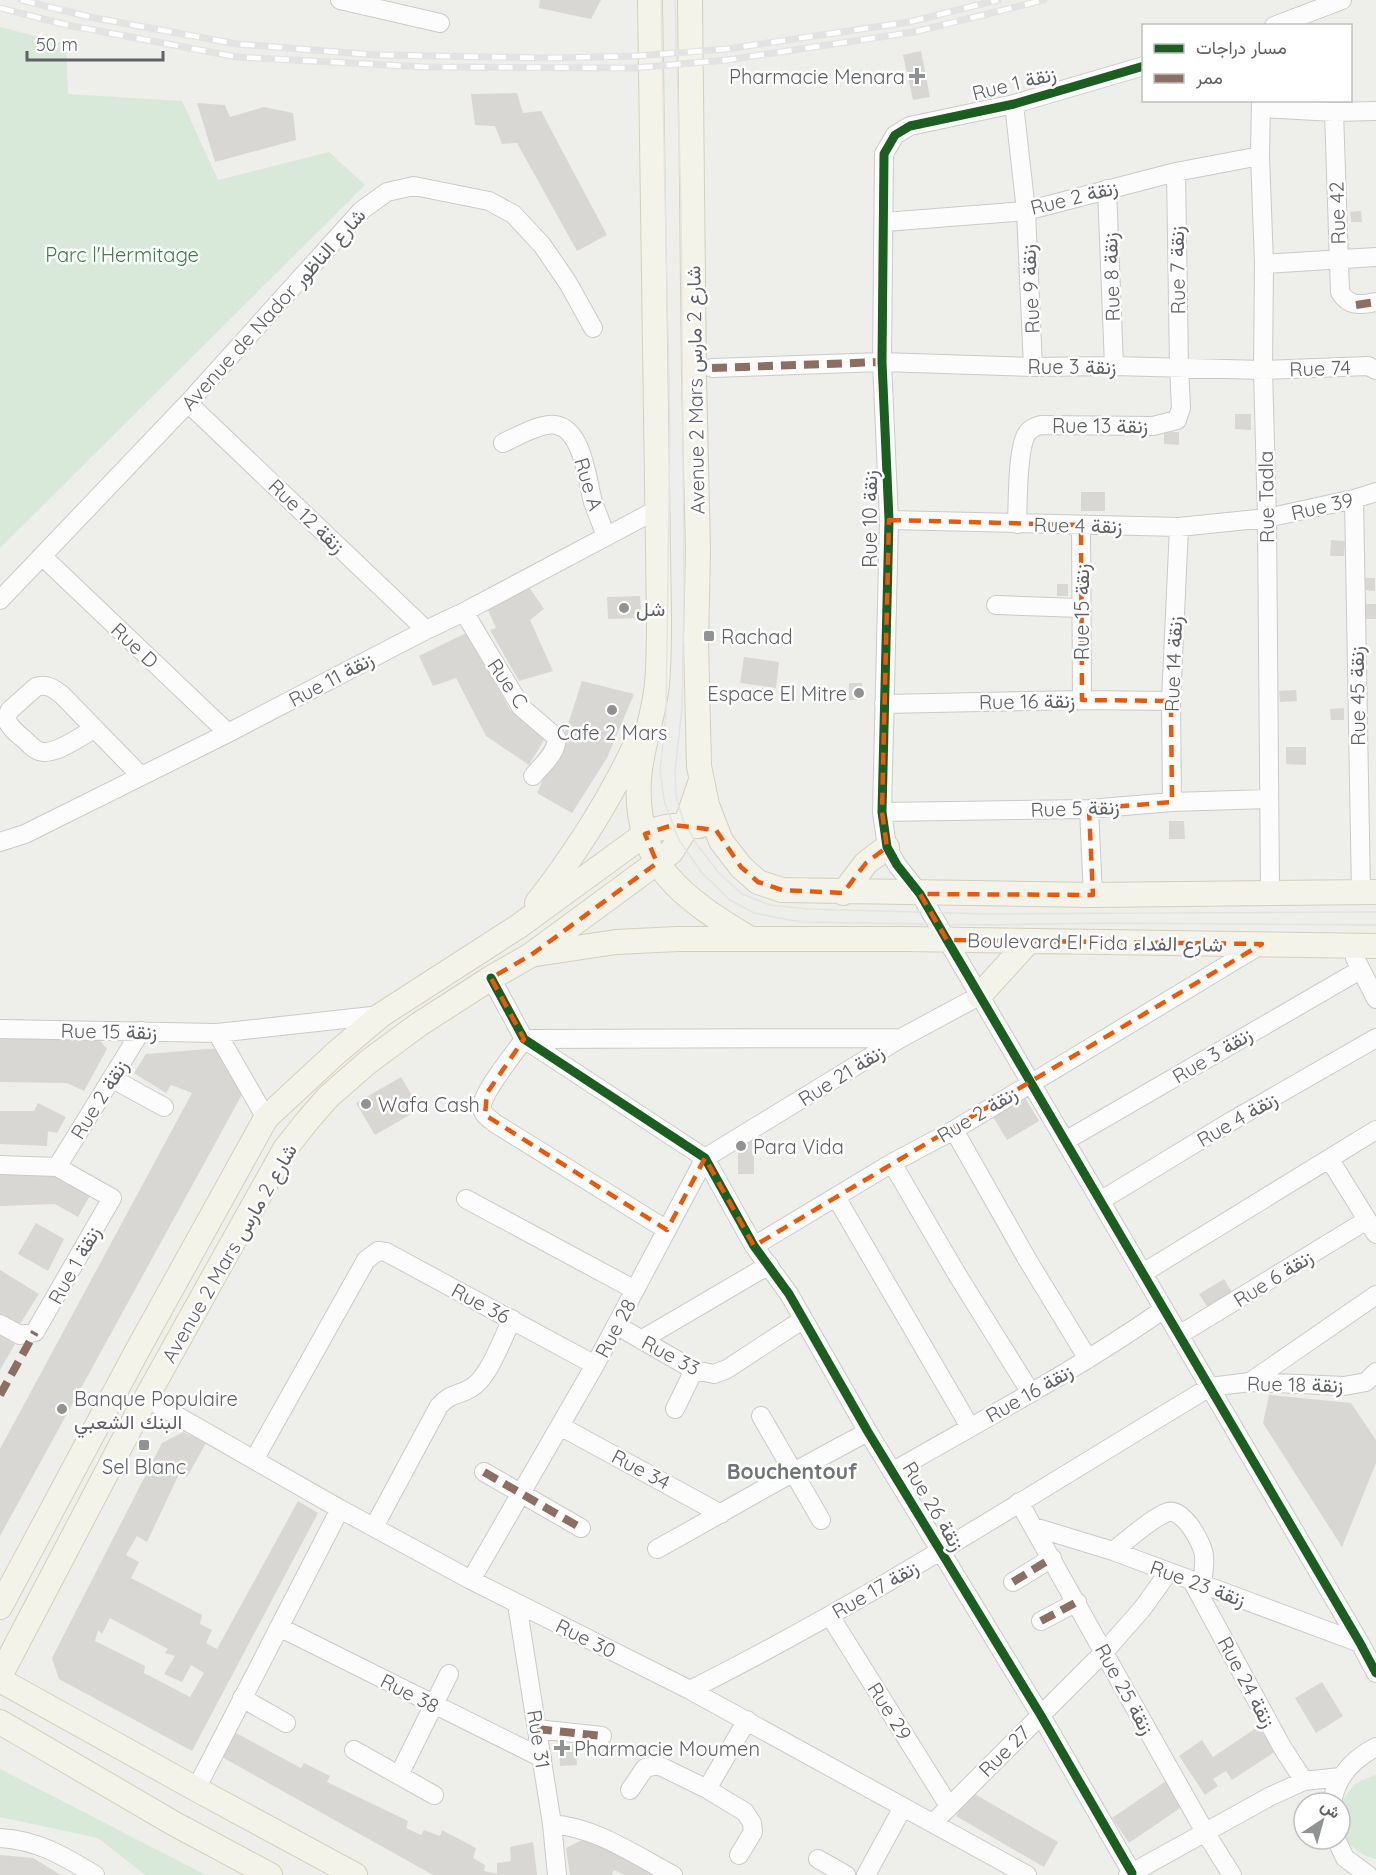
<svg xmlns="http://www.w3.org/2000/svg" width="1376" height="1875" font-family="Quicksand,Vazirmatn,sans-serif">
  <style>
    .green { fill: #d8e9d9 }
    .building { fill: #d8d7d4; fill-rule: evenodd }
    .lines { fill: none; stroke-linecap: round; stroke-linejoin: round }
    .minor-casing { stroke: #cacaca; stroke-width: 20 }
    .major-casing { stroke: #d4d0ba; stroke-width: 26 }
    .minor { stroke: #fcfcfc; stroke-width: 18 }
    .major { stroke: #f3f3ea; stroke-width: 24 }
    .tram { stroke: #e3e3e3; stroke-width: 1.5 }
    .rail-casing { stroke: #e3e3e3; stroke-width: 7 }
    .rail { stroke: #fff; stroke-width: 4.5; stroke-dasharray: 14; stroke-linecap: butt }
    .quiet { stroke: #8d6e63; stroke-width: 8; stroke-dasharray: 15 8; stroke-linecap: butt }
    .cycleway-casing { stroke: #fff; stroke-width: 13 }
    .cycleway { stroke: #1b5e20; stroke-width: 9 }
    .marked { fill: none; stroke: #e8590c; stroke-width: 4.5; stroke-dasharray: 12 8; stroke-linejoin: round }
    .poi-dot { fill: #919294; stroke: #fff; stroke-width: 2 }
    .labels { text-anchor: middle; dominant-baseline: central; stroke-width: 5; stroke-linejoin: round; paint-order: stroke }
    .poi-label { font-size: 20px; fill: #5f6166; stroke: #fff; text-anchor: start }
    .street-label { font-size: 20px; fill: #5f6166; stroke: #fff }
    .park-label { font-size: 20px; fill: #3c8149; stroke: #fff }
    .neighbourhood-label { font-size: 21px; font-weight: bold; fill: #707378; stroke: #fff }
  </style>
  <rect width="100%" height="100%" fill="#eeeeea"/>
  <!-- green -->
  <path class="green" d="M0 27 66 44 68 94 182 101 218 180 329 152 365 185 0 548Z
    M0 1769 206 1875H145L98 1838 0 1817Z
    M1376 1775V1859C1344 1853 1327 1814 1351 1789 1357 1781 1367 1778 1376 1775Z"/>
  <!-- building -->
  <path class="building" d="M540 0H601L591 19 539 8Z
    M921 51 930 97 913 100 903 55Z
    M517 93 523 113 541 111 607 235 577 251 517 143 502 144 495 126 475 125 471 94Z
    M197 103 225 105 230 117 264 107 293 113 296 140 215 162Z
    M1361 211 1362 222H1351L1350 212Z
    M1235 414H1251V430L1235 429Z
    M1164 432H1179V445L1164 444Z
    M1081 492H1105V511H1081Z
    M1331 540 1345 541 1344 556H1330Z
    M1365 578H1375V591L1366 590Z
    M1057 584H1068V596H1057Z
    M529 587 544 609 530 620 553 671 519 681 490 630 496 628 488 610Z
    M640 596 641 618 608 619 607 597Z
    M1366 604H1376V619H1366Z
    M468 632 510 710 545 738 529 765 486 736 456 678 433 686 419 656Z
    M744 657 779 662 776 688 740 683Z
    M582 681 634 694 607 758 572 813 537 793 567 727Z
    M849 683H862V700H849Z
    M1296 690 1297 701 1280 702 1279 691Z
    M1344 708V720H1331L1330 709Z
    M1286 747H1306V765L1286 764Z
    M1169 821H1184L1185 839H1169Z
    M97 1037 107 1049 84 1091 67 1083 0 1082V1039Z
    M220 1048 245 1089 0 1536V1449L192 1093 171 1085 166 1093 134 1073 146 1054Z
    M401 1077 420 1109 375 1135 356 1103Z
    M1024 1096 1039 1121 1007 1140 992 1115Z
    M38 1103 66 1117 57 1133 48 1131 47 1146 0 1144V1111H34Z
    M738 1139H754V1174H738Z
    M0 1171H58L93 1190 78 1217 55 1204 0 1206Z
    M36 1223 64 1239 48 1271 18 1254Z
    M0 1270 39 1294 20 1324 0 1314Z
    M1224 1279 1233 1294 1209 1309 1199 1294Z
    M0 1335 15 1344 0 1370Z
    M1269 1395 1351 1403 1376 1440V1463L1342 1547 1263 1423Z
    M183 1432 206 1443 187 1477 180 1472 147 1542 137 1536 126 1555 139 1562 131 1578 202 1615 200 1624 212 1630 206 1643 217 1649 298 1501 318 1513 192 1751 59 1679 52 1658 162 1443ZM110 1618 168 1649 165 1653 175 1656 164 1674 182 1682 191 1665 204 1673 190 1697 144 1673 145 1666 95 1641 98 1630 102 1634Z
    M1322 1682 1343 1716 1316 1733 1295 1698Z
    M1259 1726 1276 1751 1232 1780 1226 1771 1213 1779 1218 1786 1205 1795 1179 1756 1202 1740 1213 1757Z
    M236 1733 301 1768 304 1763 330 1776 327 1782 408 1821 406 1828 421 1835 424 1830 440 1836 442 1830 476 1848 473 1858 485 1865 484 1871 497 1874V1863L511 1861 510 1847 533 1842 537 1875H433L220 1756Z
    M576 1744 577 1765 560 1766 559 1745Z
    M1166 1781 1183 1806 1129 1843 1112 1818Z
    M971 1792 1058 1842 1044 1867 956 1816Z
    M586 1838 651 1872 650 1875H624L614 1870 612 1875H570L566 1848Z
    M0 1855 33 1858 61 1875H0Z"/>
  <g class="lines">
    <!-- minor casing -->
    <g class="minor-casing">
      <path id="minor" d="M340 0 440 23
        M1274 26 1342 0
        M1144 66 1014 104 910 126 895 135 884 154 882 362 889 520 882 812 887 847 897 865 920 894 1360 1643 1376 1673
        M1261 100 1260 156 1264 264 1263 370 1267 518 1270 894
        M1014 104 1026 211 1033 367
        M1261 108 1334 112 1376 111
        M1334 112 1340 292C1349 307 1360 305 1376 302
        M1107 189 1114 366
        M885 222 1026 211 1176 172 1260 156
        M1264 264 1376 257
        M712 368 882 362 1033 367 1114 366 1263 370 1368 366 1376 370
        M188 403 426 630
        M503 443C516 437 542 422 556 425 583 430 587 480 593 502 597 513 602 525 606 537
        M1354 499 1361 893
        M889 520 1179 527 1267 518 1354 499 1376 492
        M1017 524C1018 502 1017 452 1026 435 1030 428 1035 427 1041 425L1153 426 1177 420 1181 408 1179 367 1176 172
        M1081 525 1082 700
        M42 556 228 733
        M0 600 188 403 362 210 387 192 414 186 489 201 513 214 542 245 568 283 593 328
        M996 605 1080 608
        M464 612 521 707 556 737C559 751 542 765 533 776
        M884 704 1082 700 1171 701
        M94 729C81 736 53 757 39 751 33 749 28 743 24 739 16 733 9 727 6 718L10 710 36 687C47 683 54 689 62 695L141 776
        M1172 802 1171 701 1179 527
        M1089 809 1093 895
        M882 812 1089 809 1172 802 1268 799
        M0 842 25 834 228 733 426 630 464 612 658 509
        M1355 958 1376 999
        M491 978 524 1039 705 1158 754 1246 789 1294 868 1432 1040 1714 1132 1873
        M0 1029 217 1033 381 1015
        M217 1033 266 1118
        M113 1079 164 1107
        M954 1130 1027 1259 1088 1359
        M1065 1141 1360 970
        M705 1158 901 1038 979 996
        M1330 1160 1376 1234
        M892 1163 958 1276 1031 1393
        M0 1165 57 1167 112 1198 35 1332 20 1335 0 1324
        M57 1167 141 1031
        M836 1197 970 1427
        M466 1199 635 1290
        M1100 1201 1230 1122 1376 1038
        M667 1230 496 1124C490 1119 481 1114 482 1106 483 1091 515 1053 524 1039L901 1038
        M754 1246 892 1163 954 1130 1262 944
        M1143 1273 1376 1130
        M616 1325 694 1370 714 1374 727 1369 802 1320
        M1179 1335 1367 1220
        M641 1340 769 1265
        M1250 1382 1376 1295
        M146 1398 340 1509 471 1580 690 1690 1027 1875
        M675 1409 694 1370
        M761 1416 821 1520
        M560 1426 721 1514
        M254 1460 366 1260 378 1251 386 1252 595 1365
        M484 1472 581 1528
        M892 1472C984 1419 1077 1370 1164 1309
        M1019 1502 1205 1832 1232 1875
        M374 1527 439 1406C452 1392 458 1396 471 1388 489 1378 503 1337 512 1319
        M1034 1527 1113 1551 1360 1643
        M657 1549C728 1510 796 1469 868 1432
        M1113 1551C1128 1540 1151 1518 1168 1512 1183 1508 1203 1543 1204 1556 1205 1565 1203 1575 1202 1585
        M471 1580 595 1365 705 1158
        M1192 1581 1282 1747 1304 1781
        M1013 1582 1052 1558
        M517 1604 552 1824 557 1875
        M830 1616 949 1806
        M1041 1621 1077 1602
        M279 1627 542 1758
        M690 1690C870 1600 1038 1490 1210 1387L1250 1382 1344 1386 1366 1382 1376 1372
        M242 1698 286 1723
        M537 1729 602 1736
        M354 1750 434 1795
        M399 1775 449 1674
        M196 1789 340 1509
        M707 1789 747 1720
        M630 1790 645 1768 658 1765 707 1789 745 1812 752 1823 753 1832 739 1855
        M1332 1803C1336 1777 1353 1759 1376 1747
        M934 1822 1105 1651 1142 1609 1168 1573
        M552 1824C597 1828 633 1854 673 1875
        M0 1838C37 1840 64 1856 95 1875
        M1336 1839 1345 1858 1368 1875
        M818 1859 846 1875
        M866 1875 903 1807
        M1128 1875 1271 1796 1304 1781 1340 1777"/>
    </g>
    <!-- major casing -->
    <g class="major-casing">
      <path id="major" d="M650 0 659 619C659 641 659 662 657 684 654 716 641 747 639 779 633 864 684 899 749 938
        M690 0 694 376 698 551 696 641 699 766 707 805 721 841 741 867 758 882 782 890 1093 895 1376 892
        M843 893 866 863 887 847
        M537 903C576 853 609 801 636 744
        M536 954 616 942 678 939H906L1376 946
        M979 996 1029 941
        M0 1607 137 1351 266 1118 336 1053 381 1015 519 926 645 834C663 825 679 825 699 826
        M0 1676 140 1409 218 1269 285 1149 308 1120 328 1097 368 1062 418 1025 491 978 531 955 671 852 683 833 701 780
        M0 1680 196 1789 355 1875
        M0 1722 173 1823 270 1875"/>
    </g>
    <!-- minor -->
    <use href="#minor" class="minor"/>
    <!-- major -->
    <use href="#major" class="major"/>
    <!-- tram -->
    <path class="tram" d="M661 0 670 431 666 715 660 771 664 800 673 825 679 840 702 873 730 900 754 913 800 922 980 925 1106 923 1376 925
      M675 0 681 203 684 589 682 708 675 772 676 796 683 820 698 846 719 873 742 894 770 905 808 909 988 914 1376 912"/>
    <!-- rail casing -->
    <g class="rail-casing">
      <path id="rail" d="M21 0 90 17 237 44 376 55 551 58 636 56 727 49 909 22 998 0
        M0 8 67 25 237 57 426 67 634 68 727 60 914 32 1044 0"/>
    </g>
    <!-- rail -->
    <use href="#rail" class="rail"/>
    <!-- quiet -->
    <path class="quiet" d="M1356 305 1376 302
      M712 368 882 362
      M0 1395 35 1332
      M484 1472 581 1528
      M1013 1582 1052 1558
      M1041 1621 1077 1602
      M537 1729 602 1736"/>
    <!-- cycleway casing -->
    <g class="cycleway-casing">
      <path id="cycleway" d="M1144 66 1014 104 910 126 895 135 884 154 882 362 889 520 882 812 887 847 897 865 920 894 1360 1643 1376 1673
        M491 978 524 1039 705 1158 754 1246 789 1294 868 1432 1040 1714 1132 1873"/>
    </g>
    <!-- cycleway -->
    <use href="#cycleway" class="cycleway"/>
  </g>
  <!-- marked area -->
  <path class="marked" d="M889 520 1081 525 1082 700 1171 701 1172 802 1089 809 1093 895 920 894 947 940 1262 944 754 1246 705 1158 667 1230 485 1115 487 1093 524 1039 491 978 531 955 657 863 645 834 673 825 716 830 741 867 758 882 782 890 843 893 866 863 887 847 882 812Z"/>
  <!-- markers -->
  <g class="poi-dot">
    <path d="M914 67h6v6h6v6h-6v6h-6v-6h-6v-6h6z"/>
    <circle cx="624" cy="608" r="6"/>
    <rect x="703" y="630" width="12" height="12" rx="3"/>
    <circle cx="859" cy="693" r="6"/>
    <circle cx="612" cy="710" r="6"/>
    <circle cx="366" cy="1104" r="6"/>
    <circle cx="741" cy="1146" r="6"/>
    <circle cx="62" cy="1409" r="6"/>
    <rect x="138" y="1439" width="12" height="12" rx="3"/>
    <path d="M559 1739h6v6h6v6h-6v6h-6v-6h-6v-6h6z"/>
  </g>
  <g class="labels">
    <!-- poi labels -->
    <g class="poi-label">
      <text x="905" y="76" text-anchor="end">Pharmacie Menara</text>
      <text x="636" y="608">شل</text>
      <text x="721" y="636">Rachad</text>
      <text x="847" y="693" text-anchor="end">Espace El Mitre</text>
      <text x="612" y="732" text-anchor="middle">Cafe 2 Mars</text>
      <text x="378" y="1104">Wafa Cash</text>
      <text x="753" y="1146">Para Vida</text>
      <text x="74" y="1398">Banque Populaire<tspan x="74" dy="23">البنك الشعبي</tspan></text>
      <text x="144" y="1466" text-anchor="middle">Sel Blanc</text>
      <text x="574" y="1748">Pharmacie Moumen</text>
    </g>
    <!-- street labels -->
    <g class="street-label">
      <text transform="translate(1014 83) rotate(-14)">Rue 1 زنقة</text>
      <text transform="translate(1074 197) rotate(-14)">Rue 2 زنقة</text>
      <text transform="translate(1337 213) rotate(-92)">Rue 42</text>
      <text transform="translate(1177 270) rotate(-91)">Rue 7 زنقة</text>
      <text transform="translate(1111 277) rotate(-92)">Rue 8 زنقة</text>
      <text transform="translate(1030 289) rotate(-93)">Rue 9 زنقة</text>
      <text transform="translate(273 309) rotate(-48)">Avenue de Nador شارع الناظور</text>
      <text x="1072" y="366">Rue 3 زنقة</text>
      <text transform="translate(1320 368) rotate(-2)">Rue 74</text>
      <text transform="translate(695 390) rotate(-91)">Avenue 2 Mars شارع 2 مارس</text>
      <text x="1100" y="425">Rue 13 زنقة</text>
      <text transform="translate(589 484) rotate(73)">Rue A</text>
      <text transform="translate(1266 497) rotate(-91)">Rue Tadla</text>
      <text transform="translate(1322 506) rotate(-13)">Rue 39</text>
      <text transform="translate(307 516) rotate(44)">Rue 12 زنقة</text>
      <text transform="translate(869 519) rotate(-90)">Rue 10 زنقة</text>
      <text transform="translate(1078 525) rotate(1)">Rue 4 زنقة</text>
      <text transform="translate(1081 612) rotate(-90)">Rue 15 زنقة</text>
      <text transform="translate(135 645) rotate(43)">Rue D</text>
      <text transform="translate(1173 664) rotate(-88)">Rue 14 زنقة</text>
      <text transform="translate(331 679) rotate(-28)">Rue 11 زنقة</text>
      <text transform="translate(508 683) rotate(56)">Rue C</text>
      <text transform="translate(1357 696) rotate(-91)">Rue 45 زنقة</text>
      <text transform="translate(1027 701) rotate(-1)">Rue 16 زنقة</text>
      <text transform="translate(1075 808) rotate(-2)">Rue 5 زنقة</text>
      <text transform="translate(1095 942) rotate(1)">Boulevard El Fida شارع الفداء</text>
      <text transform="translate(109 1031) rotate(1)">Rue 15 زنقة</text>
      <text transform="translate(1212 1055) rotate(-31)">Rue 3 زنقة</text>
      <text transform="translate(841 1075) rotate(-32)">Rue 21 زنقة</text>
      <text transform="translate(99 1099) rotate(-58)">Rue 2 زنقة</text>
      <text transform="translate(977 1114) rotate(-31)">Rue 2 زنقة</text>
      <text transform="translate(1237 1119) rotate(-30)">Rue 4 زنقة</text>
      <text transform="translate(229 1253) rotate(-60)">Avenue 2 Mars شارع 2 مارس</text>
      <text transform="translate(74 1265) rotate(-61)">Rue 1 زنقة</text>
      <text transform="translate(1273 1278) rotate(-32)">Rue 6 زنقة</text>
      <text transform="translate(481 1303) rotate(28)">Rue 36</text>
      <text transform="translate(615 1328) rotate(-62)">Rue 28</text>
      <text transform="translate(671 1355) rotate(28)">Rue 33</text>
      <text transform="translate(1295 1384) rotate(1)">Rue 18 زنقة</text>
      <text transform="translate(1029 1393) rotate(-30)">Rue 16 زنقة</text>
      <text transform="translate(641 1469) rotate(28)">Rue 34</text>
      <text transform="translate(934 1506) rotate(59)">Rue 26 زنقة</text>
      <text transform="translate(1198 1583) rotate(20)">Rue 23 زنقة</text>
      <text transform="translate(875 1589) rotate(-30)">Rue 17 زنقة</text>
      <text transform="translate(586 1638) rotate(26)">Rue 30</text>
      <text transform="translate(1247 1682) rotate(62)">Rue 24 زنقة</text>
      <text transform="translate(1125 1689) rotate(61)">Rue 25 زنقة</text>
      <text transform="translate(410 1693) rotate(27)">Rue 38</text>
      <text transform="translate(890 1711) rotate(58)">Rue 29</text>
      <text transform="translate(539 1739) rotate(81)">Rue 31</text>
      <text transform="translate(1004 1751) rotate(-45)">Rue 27</text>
    </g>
    <!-- park labels -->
    <g class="park-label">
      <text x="122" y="254">Parc l'Hermitage</text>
    </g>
    <!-- neighbourhood labels -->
    <g class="neighbourhood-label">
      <text x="792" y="1471">Bouchentouf</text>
    </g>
  </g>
  <!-- legend -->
  <rect x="1142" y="24" width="210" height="78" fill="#ffffff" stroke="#bfc0c2" stroke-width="1.5"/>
  <rect x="1154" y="44" width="30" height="9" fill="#1b5e20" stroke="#bfc0c2" stroke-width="1.5"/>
  <text x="1196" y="54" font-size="18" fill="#5f6166">مسار دراجات</text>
  <rect x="1154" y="74" width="30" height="9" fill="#8d6e63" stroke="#bfc0c2" stroke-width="1.5"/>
  <text x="1196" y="84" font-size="18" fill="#5f6166">ممر</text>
  <!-- north arrow -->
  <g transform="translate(1322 1821) rotate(36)"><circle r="28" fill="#ffffff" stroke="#bfc0c2" stroke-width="1.5"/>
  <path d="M0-4.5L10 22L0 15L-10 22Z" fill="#919294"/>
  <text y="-9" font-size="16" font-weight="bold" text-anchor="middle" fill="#5f6166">ش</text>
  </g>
  <!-- scale -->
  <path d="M27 51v9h136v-9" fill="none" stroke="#5f6166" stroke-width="3"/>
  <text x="36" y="51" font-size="18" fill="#5f6166" stroke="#ffffff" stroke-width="4.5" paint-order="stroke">50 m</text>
</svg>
